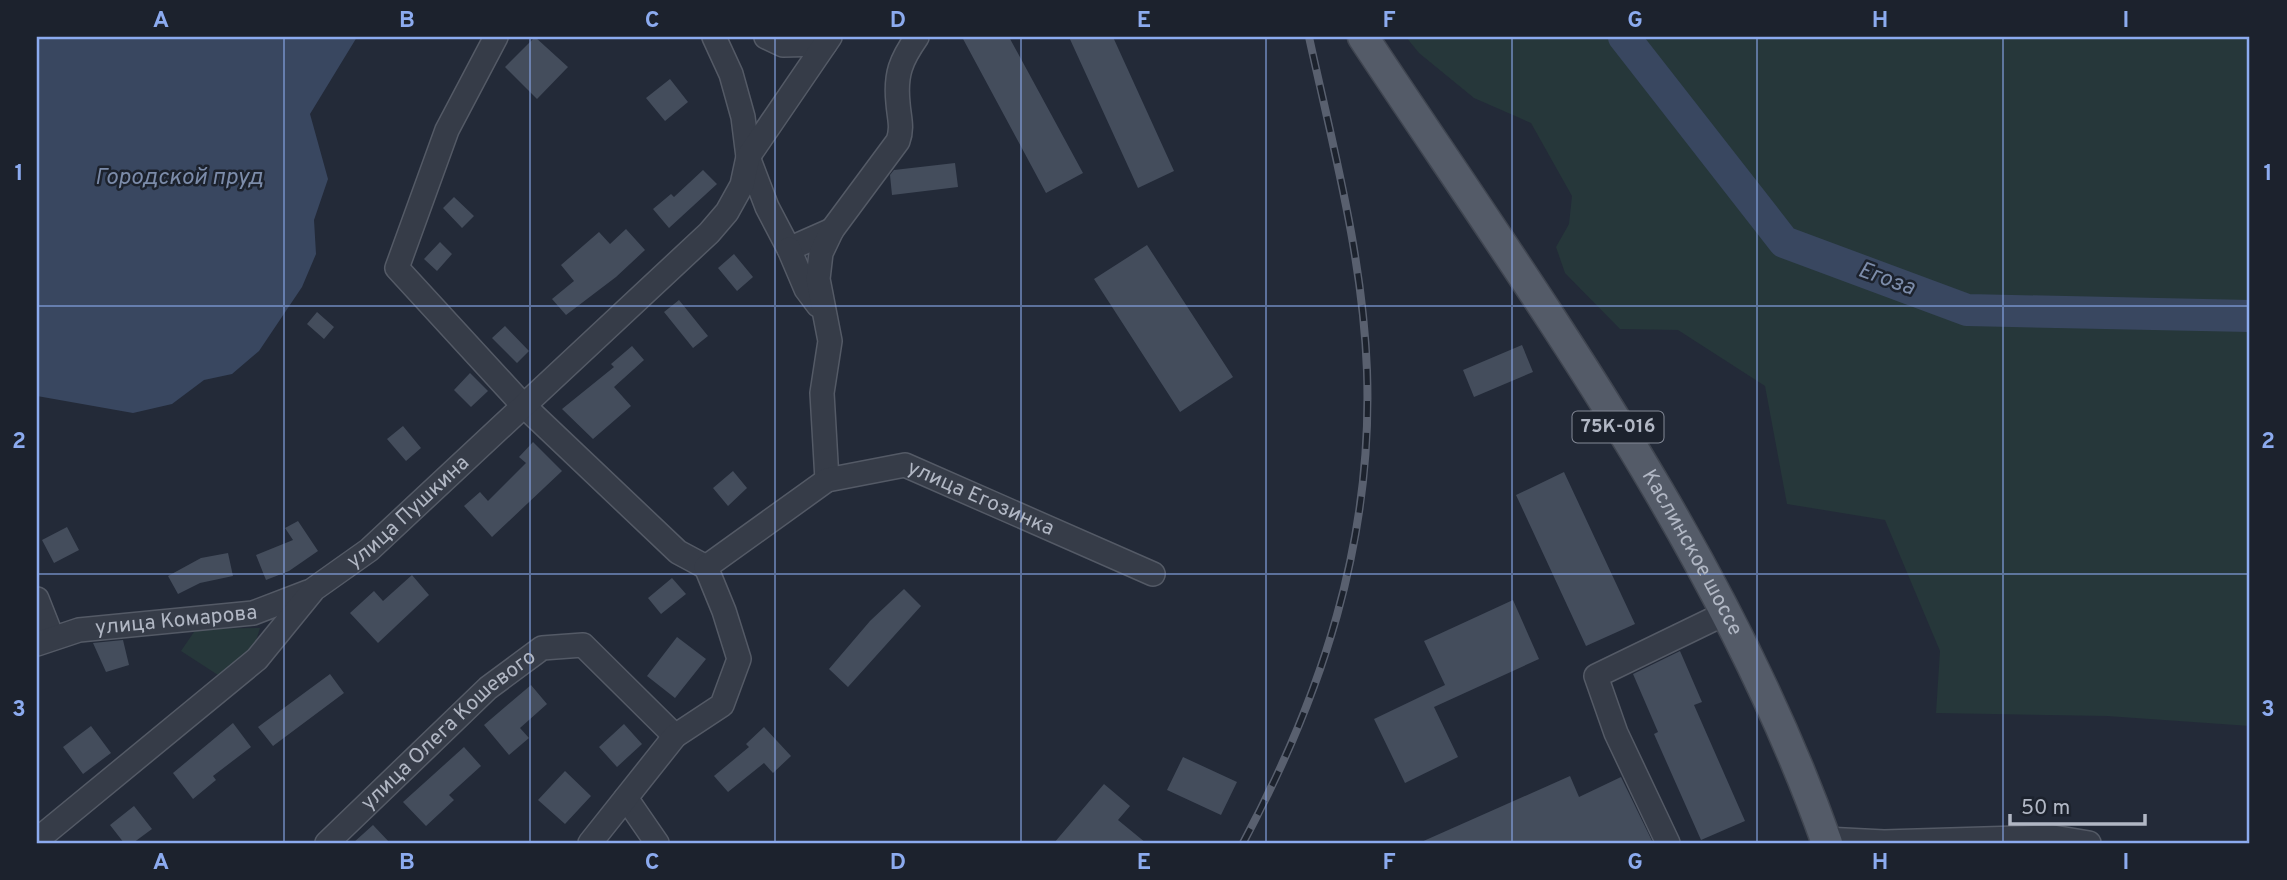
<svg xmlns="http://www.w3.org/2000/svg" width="2287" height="880" font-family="Overpass,sans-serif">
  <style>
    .green { fill: #26373a }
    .water { fill: #394760 }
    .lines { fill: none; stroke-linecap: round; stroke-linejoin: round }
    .river { stroke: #394760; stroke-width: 32 }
    .building { fill: #444d5c }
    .minor-casing { stroke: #545a66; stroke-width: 26 }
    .major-casing { stroke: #404651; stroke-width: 33 }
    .minor { stroke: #363c48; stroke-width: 23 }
    .major { stroke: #545b68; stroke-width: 30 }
    .rail-casing { stroke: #59606f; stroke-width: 8 }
    .rail { stroke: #1c222d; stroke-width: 5; stroke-dasharray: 16; stroke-linecap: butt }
    .grid { fill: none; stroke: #8cabef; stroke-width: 2; stroke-opacity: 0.55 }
    .labels { text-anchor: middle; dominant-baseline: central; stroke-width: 5; stroke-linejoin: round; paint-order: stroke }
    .shield { fill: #1c222d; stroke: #848a97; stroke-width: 2 }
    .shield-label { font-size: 19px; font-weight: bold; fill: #b1b7c4 }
    .street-label { font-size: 21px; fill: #b1b7c4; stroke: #1c222d }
    .water-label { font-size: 23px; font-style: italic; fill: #7c8caa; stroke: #1c222d }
    .neatline { fill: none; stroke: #8cabef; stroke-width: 2.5 }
    .grid-label { font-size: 23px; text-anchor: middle; font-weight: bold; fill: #8cabef }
  </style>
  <rect width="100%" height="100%" fill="#232a38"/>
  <!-- green -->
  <path class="green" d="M1406 37H2250V726L2107 716 1936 713 1940 651 1885 520 1787 504 1765 386 1678 330 1620 329 1565 273 1556 247 1569 224 1572 196 1531 123 1474 98 1419 53Z
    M260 628 254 647 218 675 181 651 196 629Z"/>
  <!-- water -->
  <path class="water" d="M37 37H357L310 114 328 179 314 220 316 254 302 287 259 351 232 374 204 380 172 404 133 413 37 396Z"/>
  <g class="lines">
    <!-- river -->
    <path class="river" d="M1624 37 1784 242 1967 310 2250 316"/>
  </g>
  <!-- building -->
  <path class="building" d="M535 37 568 67 537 99 505 67Z
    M962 37H1009L1083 173 1046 193Z
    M1069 37H1113L1174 171 1138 188Z
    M670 79 688 102 665 121 646 98Z
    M955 163 958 187 892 195 890 175 894 170Z
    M703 170 717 184 669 228 653 209 671 194 674 197Z
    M454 197 474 216 462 228 443 208Z
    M626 229 645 250 616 277 566 315 552 299 574 281 561 265 599 232 610 244Z
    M440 242 452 254 437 271 424 259Z
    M1147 245 1233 377 1180 412 1094 279Z
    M734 254 753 277 737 291 718 268Z
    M679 300 708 336 693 348 664 312Z
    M317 312 334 327 324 339 307 324Z
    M505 326 529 351 517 363 492 338Z
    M1522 345 1533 372 1474 397 1463 370Z
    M632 346 644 360 614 387 631 406 593 439 562 409 614 367 611 364Z
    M470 373 488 391 471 407 454 390Z
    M403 426 421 448 406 461 387 439Z
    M533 442 562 471 492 537 464 506 480 492 488 501 526 463 519 457Z
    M733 471 747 488 728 506 713 488Z
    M1564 472 1635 624 1586 646 1516 495Z
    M298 521 318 551 289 571 266 580 256 555 293 540 285 528Z
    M67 527 79 550 54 563 42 540Z
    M228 553 233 576 200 583 178 594 168 576 201 558Z
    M412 575 429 595 378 643 350 613 374 591 383 601Z
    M672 578 686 594 661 614 648 598Z
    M904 589 921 606 848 687 829 669 870 621Z
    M1513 600 1539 659 1434 707 1458 757 1405 783 1374 719 1445 685 1424 641Z
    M677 637 706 659 675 698 647 676Z
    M123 640 129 665 106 672 93 643Z
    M1680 651 1702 702 1694 705 1745 821 1701 840 1654 734 1658 732 1633 674Z
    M330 674 344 693 273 746 258 727Z
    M531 685 547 704 520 728 529 738 509 755 484 725Z
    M233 723 251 747 213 776 216 780 193 799 173 773Z
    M624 724 642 744 617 767 599 747Z
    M91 726 111 753 83 774 63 747Z
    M764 727 791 756 773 773 764 763 728 792 714 776 749 747 746 744Z
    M464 747 481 766 449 795 454 800 426 826 403 802Z
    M1183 757 1237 782 1221 815 1167 790Z
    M565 771 591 796 565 824 538 800Z
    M1570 776 1579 797 1621 777 1653 843H1419Z
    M1104 784 1130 806 1118 820 1146 843H1054Z
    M134 806 152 829 133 843H124L110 825Z
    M373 825 390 843H353Z"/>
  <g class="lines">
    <!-- minor casing -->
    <g class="minor-casing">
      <g id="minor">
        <path d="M496 37 447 130 397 268 522 404 678 552 706 567"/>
        <path d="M714 37 731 74 743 117 748 157 767 207 789 249 832 230"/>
        <path d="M766 37 783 45 825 44"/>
        <path d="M789 249 806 289 818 305"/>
        <path d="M827 480 822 393 830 341 818 279 821 253 832 230 898 141C903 127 899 118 898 103 895 74 901 60 917 37"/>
        <path d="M37 599 52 637"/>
        <path id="s1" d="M37 644 79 630 253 613 308 592"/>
        <path d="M626 798 657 843"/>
        <path d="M1825 839 1884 842 2053 837 2089 843"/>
        <path id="s2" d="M37 840 257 659 314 589 369 550 709 233 727 212 742 185 748 157 830 37"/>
        <path id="s3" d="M327 843 488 688 542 648 583 645 675 736"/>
        <path id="s4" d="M590 843 675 736 722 705 739 659 724 611 706 567 827 480 905 465 1153 574"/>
        <path d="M1668 843 1616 733 1596 676 1726 613"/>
      </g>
    </g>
    <!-- major casing -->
    <g class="major-casing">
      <g id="major">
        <path id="s5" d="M1363 37C1533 294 1723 550 1827 843"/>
      </g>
    </g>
    <!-- minor -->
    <use href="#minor" class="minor"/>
    <!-- major -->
    <use href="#major" class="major"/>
    <!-- rail casing -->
    <g class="rail-casing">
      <path id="rail" d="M1243 843C1322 695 1373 542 1367 371 1363 258 1333 147 1309 37"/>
    </g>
    <!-- rail -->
    <use href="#rail" class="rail"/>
  </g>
  <!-- grid -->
  <path class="grid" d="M284 37V843M530 37V843M775 37V843M1021 37V843M1266 37V843M1512 37V843M1757 37V843M2003 37V843M37 306H2250M37 574H2250"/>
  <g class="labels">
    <!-- shield labels -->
    <rect class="shield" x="1572.5" y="411.5" width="91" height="31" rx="5"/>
    <g class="shield-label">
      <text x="1618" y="427">75К-016</text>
    </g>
    <!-- street labels -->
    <g class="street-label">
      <text stroke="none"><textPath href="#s4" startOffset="651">улица Егозинка</textPath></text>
      <text stroke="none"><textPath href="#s2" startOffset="497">улица Пушкина</textPath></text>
      <text stroke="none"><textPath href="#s5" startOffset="612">Каслинское шоссе</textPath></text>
      <text stroke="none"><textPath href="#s1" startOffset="142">улица Комарова</textPath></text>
      <text stroke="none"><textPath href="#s3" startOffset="166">улица Олега Кошевого</textPath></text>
    </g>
    <!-- water labels -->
    <g class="water-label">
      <text x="179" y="178">Городской пруд</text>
      <text transform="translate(1886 280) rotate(20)">Егоза</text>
    </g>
  </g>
  <!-- border -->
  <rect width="2287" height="880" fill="none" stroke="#1c222d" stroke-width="77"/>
  <!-- scale -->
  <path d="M2010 814v10h135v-10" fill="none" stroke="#b1b7c4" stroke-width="3.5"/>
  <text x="2021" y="814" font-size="21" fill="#b1b7c4" stroke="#1c222d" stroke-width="5" paint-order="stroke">50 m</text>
  <rect x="38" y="38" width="2210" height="804" class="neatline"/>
  <g class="grid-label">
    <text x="161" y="27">A</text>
    <text x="407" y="27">B</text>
    <text x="652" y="27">C</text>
    <text x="898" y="27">D</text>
    <text x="1144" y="27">E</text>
    <text x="1389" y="27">F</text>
    <text x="1635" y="27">G</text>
    <text x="1880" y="27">H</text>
    <text x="2126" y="27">I</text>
    <text x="19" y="180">1</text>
    <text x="2268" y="180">1</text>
    <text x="19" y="448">2</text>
    <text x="2268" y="448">2</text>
    <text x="19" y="716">3</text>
    <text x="2268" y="716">3</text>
    <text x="161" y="869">A</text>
    <text x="407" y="869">B</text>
    <text x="652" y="869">C</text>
    <text x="898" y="869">D</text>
    <text x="1144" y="869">E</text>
    <text x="1389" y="869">F</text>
    <text x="1635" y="869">G</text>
    <text x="1880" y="869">H</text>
    <text x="2126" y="869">I</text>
  </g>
</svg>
